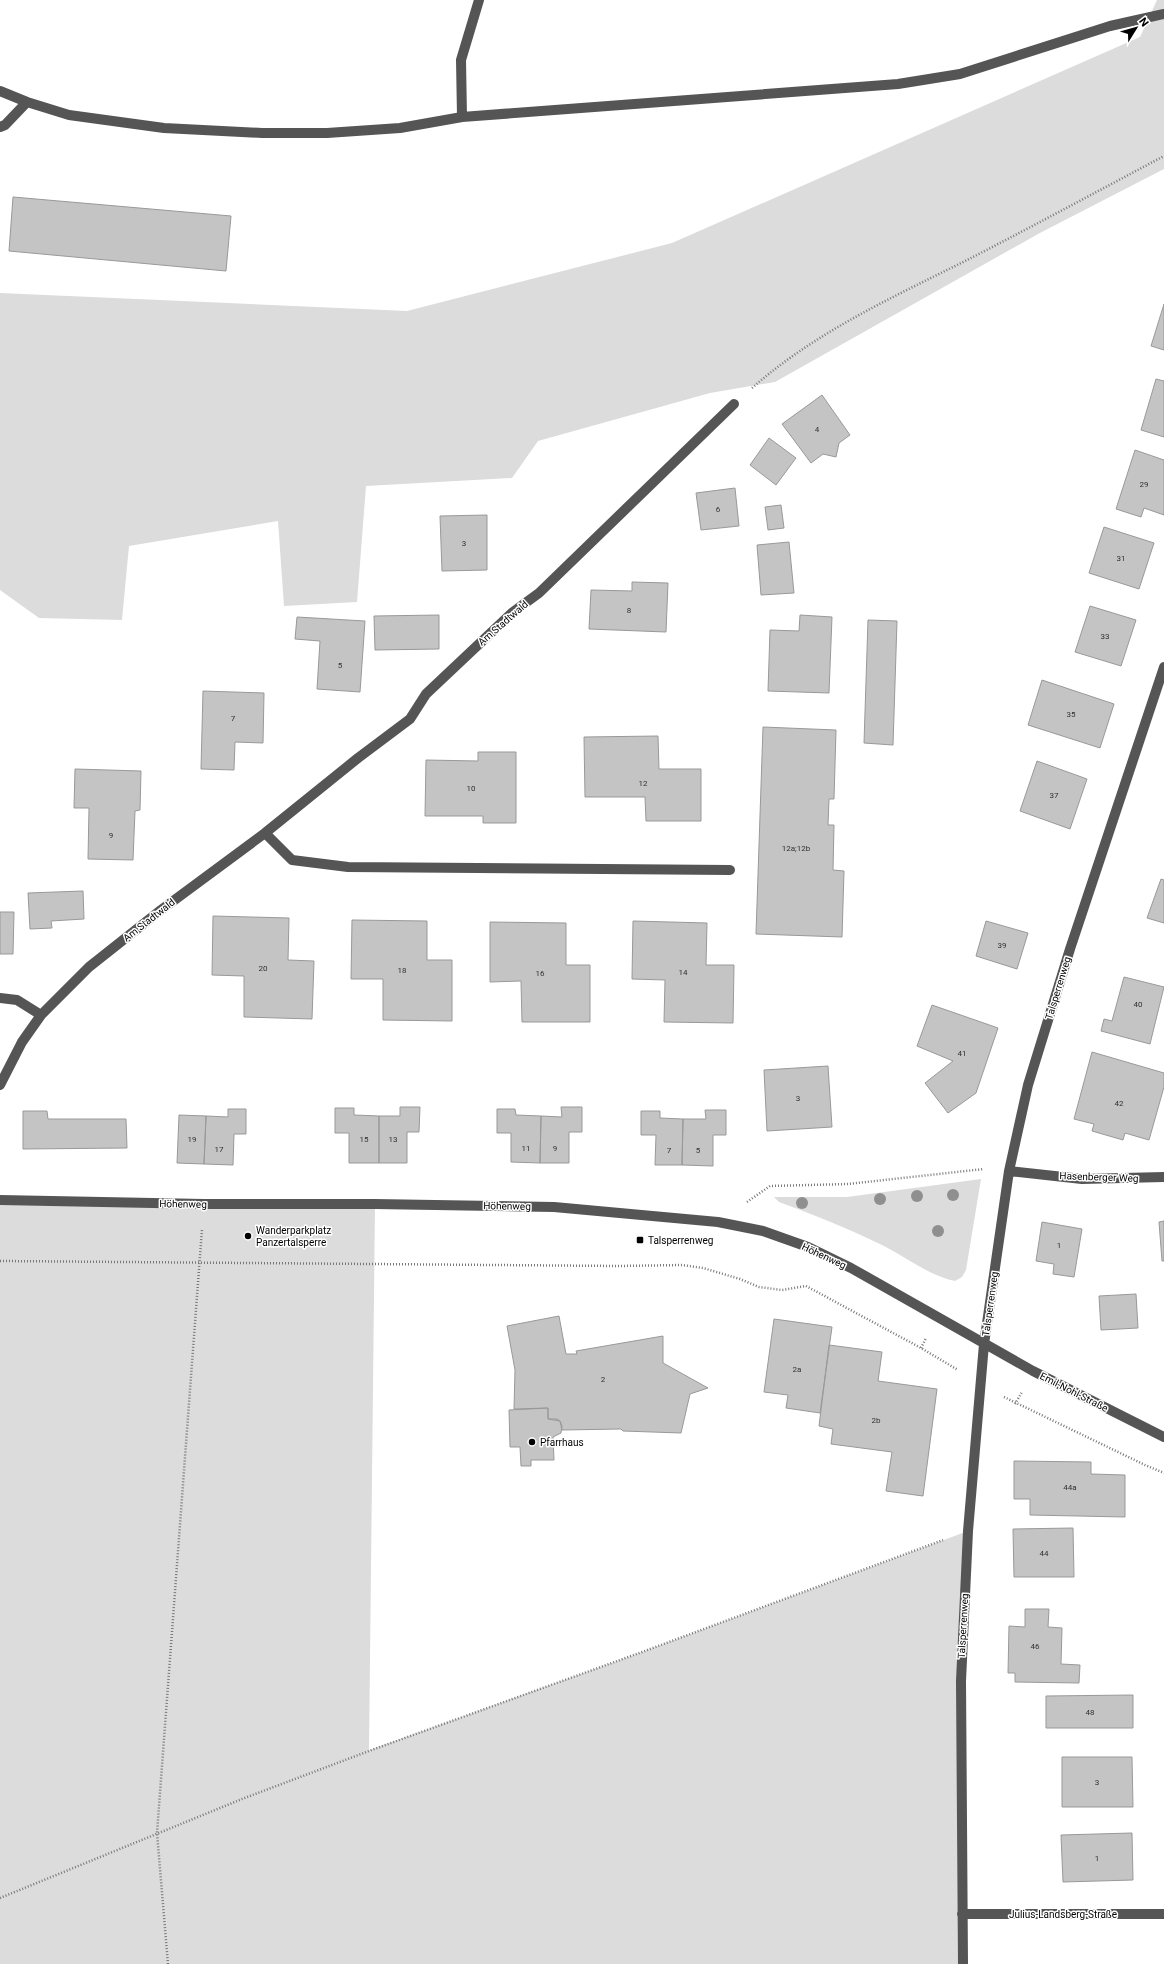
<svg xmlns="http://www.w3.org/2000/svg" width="1164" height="1964" font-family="Roboto,sans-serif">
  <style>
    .green { fill: #dcdcdc }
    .building { fill: #c4c4c4; stroke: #999 }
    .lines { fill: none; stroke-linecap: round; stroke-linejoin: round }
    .path { stroke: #777; stroke-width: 2.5; stroke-dasharray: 1 2; stroke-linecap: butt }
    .minor { stroke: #555; stroke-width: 10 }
    .tree { fill: #8f8f8f }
    .poi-dot { fill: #000; stroke: #fff; stroke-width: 1.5 }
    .labels { text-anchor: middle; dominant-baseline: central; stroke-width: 3; stroke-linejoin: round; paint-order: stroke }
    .number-label { font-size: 8px; fill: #313131 }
    .street-label { font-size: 10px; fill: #000; stroke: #fff }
    .poi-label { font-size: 10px; fill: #000; stroke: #fff; text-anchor: start }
  </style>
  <rect width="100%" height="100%" fill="#fff"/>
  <!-- green -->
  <path class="green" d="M1157 0H1164V169L1038 234 775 382 710 393 538 441 512 478 366 486 357 602 284 606 278 521 129 546 122 620 39 618 0 590V293L407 311 672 243 1140 37Z
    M981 1179 966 1270 962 1277 955 1281C930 1276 907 1258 884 1246 849 1229 815 1215 779 1202L774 1197H847Z
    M0 1200 375 1204 369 1750 642 1652 968 1531 961 1681 963 1964H0Z"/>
  <!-- building -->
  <path class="building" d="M13 197 231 216 226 271 9 251Z
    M1164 304V350L1151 346Z
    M1156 379 1164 381V437L1141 430Z
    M822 395 850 435 839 443 836 457 823 454 811 463 782 424Z
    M769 438 796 458 776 485 750 465Z
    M1135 450 1164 460V515L1144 508 1141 517 1116 509Z
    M735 488 739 526 701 530 696 493Z
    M781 505 784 528 768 530 765 507Z
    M487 515V570L442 571 440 516Z
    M1104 527 1154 543 1139 589 1089 573Z
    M789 542 794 593 761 595 757 545Z
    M632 582 668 583 666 632 589 629 591 590 632 591Z
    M1090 606 1136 620 1121 666 1075 652Z
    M439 615V649L375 650 374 616Z
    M800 615 832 617 829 693 768 691 770 630 799 631Z
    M297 617 365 621 360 692 317 689 320 641 295 639Z
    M868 620 897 621 893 745 864 743Z
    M1042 680 1114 704 1100 748 1028 725Z
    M203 691 264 693 263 743 235 742 234 770 201 769Z
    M763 727 836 730 834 799H829L828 825H834L833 870 844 871 842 937 756 934Z
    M658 736 659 769H701V821H646L645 797H585L584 737Z
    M478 752H516V823H483V816H425L426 760 478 761Z
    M1037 761 1087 779 1070 829 1020 811Z
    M75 769 141 771 140 810 135 811 133 860 88 859 89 808H74Z
    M1161 879 1164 880V923L1147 918Z
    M83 891 84 919 51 921 52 928 30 929 28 893Z
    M0 912H14L13 954H0Z
    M213 916 289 918 288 960 314 961 312 1019 244 1017V976L212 975Z
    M352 920 427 921V960H452V1021L383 1020V979H351Z
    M633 921 707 923 706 965H734L733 1023 664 1022 665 980 632 979Z
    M986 921 1028 933 1017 969 976 956Z
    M490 922 566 923V965H590V1022H522L521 981 490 982Z
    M1124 977 1164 987 1150 1044 1101 1031 1104 1019 1112 1021Z
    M932 1005 998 1028 976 1093 948 1113 925 1083 953 1061 917 1046Z
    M1092 1052 1164 1073V1087L1149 1140 1125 1133 1123 1140 1092 1131 1094 1124 1074 1119Z
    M828 1066 832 1127 767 1131 764 1070Z
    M400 1107H420L419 1132H407V1163H379V1116H400Z
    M561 1107H582V1132H569V1163H540L541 1116 562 1117Z
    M335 1108H354V1115L379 1116V1163H349V1133H335Z
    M228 1109H246V1134H234L233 1165 204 1164 206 1116 228 1117Z
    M497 1109H515L516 1115 541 1116 540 1163 511 1162V1133H497Z
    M705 1110H726V1135H713V1166L682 1165 683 1119H706Z
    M23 1111H47L48 1119H126L127 1148 23 1149Z
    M641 1111H660V1118L683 1119 682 1165H655L656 1135H641Z
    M179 1115 206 1116 204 1164 177 1163Z
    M1164 1221V1261H1162L1159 1222Z
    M1042 1222 1082 1229 1074 1277 1053 1274 1054 1264 1036 1261Z
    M1136 1294 1138 1328 1101 1330 1099 1296Z
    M559 1316 566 1354H577L576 1351 663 1336V1363L708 1388 690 1394 681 1433 623 1431 621 1429 562 1430 560 1421 548 1419V1408L514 1409 515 1370 507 1326Z
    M774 1319 832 1327 820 1413 786 1408 788 1395 764 1392Z
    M829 1345 882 1352 878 1381 937 1389 923 1496 886 1491 892 1452 831 1444 833 1429 819 1426Z
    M548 1408V1419H557L560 1421 562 1426 561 1433 553 1437 554 1460H531V1466H521L520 1447H510L509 1410Z
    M1014 1461 1091 1462V1474L1125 1475V1517L1030 1515V1499H1014Z
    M1073 1528 1074 1577H1014L1013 1529Z
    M1025 1609H1049L1048 1627 1062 1628 1061 1664 1080 1665 1079 1683 1015 1682V1673H1008L1009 1626 1025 1627Z
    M1133 1695V1728H1046V1696Z
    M1062 1757H1132L1133 1807H1062Z
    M1132 1833 1133 1880 1063 1882 1061 1835Z"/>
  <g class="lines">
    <!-- path -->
    <path class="path" d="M752 388C818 330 896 296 973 257 1037 224 1100 190 1164 156
      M747 1202 770 1186 848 1184 984 1169
      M0 1261 619 1266 682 1265 703 1268 740 1279 759 1287 782 1290 806 1286 921 1348 958 1370
      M921 1348 926 1338
      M1004 1397 1145 1465 1164 1473
      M1015 1404 1022 1392
      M0 1898 242 1799 369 1751 642 1652 943 1540
      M168 1964 157 1833 202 1229"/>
    <!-- minor -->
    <path class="minor" d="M0 91 27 102 69 115 164 128 262 133H327L400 128 462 117 461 60 479 0
      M462 117 898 84 960 74 1110 26 1164 14
      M0 127 5 125 27 102
      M265 833 292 860 348 867 730 870
      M0 998 17 1000 41 1015
      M0 1085 22 1042 41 1015 89 967 161 910 265 833 358 758 410 719 426 694 513 612 539 593 734 404
      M1009 1171 1082 1179 1164 1177
      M0 1200 204 1204H375L554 1207 718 1222 763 1231 808 1247 851 1268 1033 1371 1164 1437
      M962 1914H1164
      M963 1964 961 1681 968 1531 984 1344 1009 1171 1028 1085 1070 949 1164 667"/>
  </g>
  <!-- trees -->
  <g class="tree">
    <circle cx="953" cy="1195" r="6"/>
    <circle cx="917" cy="1196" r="6"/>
    <circle cx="880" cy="1199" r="6"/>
    <circle cx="802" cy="1203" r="6"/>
    <circle cx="938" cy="1231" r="6"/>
  </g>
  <!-- markers -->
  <g class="poi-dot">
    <circle cx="248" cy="1236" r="4"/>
    <rect x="636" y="1236" width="8" height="8" rx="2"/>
    <circle cx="532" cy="1442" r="4"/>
  </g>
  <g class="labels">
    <!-- number labels -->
    <g class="number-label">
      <text x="817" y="429">4</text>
      <text x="1144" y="484">29</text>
      <text x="718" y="509">6</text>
      <text x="464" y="543">3</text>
      <text x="1121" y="558">31</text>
      <text x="629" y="610">8</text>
      <text x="1105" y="636">33</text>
      <text x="340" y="665">5</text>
      <text x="1071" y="714">35</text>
      <text x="233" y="718">7</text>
      <text x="643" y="783">12</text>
      <text x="471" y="788">10</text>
      <text x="1054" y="795">37</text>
      <text x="111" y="835">9</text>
      <text x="796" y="848">12a;12b</text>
      <text x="1002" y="945">39</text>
      <text x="263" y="968">20</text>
      <text x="402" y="970">18</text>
      <text x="683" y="972">14</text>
      <text x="540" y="973">16</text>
      <text x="1138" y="1004">40</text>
      <text x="962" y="1053">41</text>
      <text x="798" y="1098">3</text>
      <text x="1119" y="1103">42</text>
      <text x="192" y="1139">19</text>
      <text x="364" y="1139">15</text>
      <text x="393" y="1139">13</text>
      <text x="526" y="1148">11</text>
      <text x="555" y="1148">9</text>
      <text x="219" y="1149">17</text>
      <text x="669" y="1150">7</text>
      <text x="698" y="1150">5</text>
      <text x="1059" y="1245">1</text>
      <text x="797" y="1369">2a</text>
      <text x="603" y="1379">2</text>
      <text x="876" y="1420">2b</text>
      <text x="1070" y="1487">44a</text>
      <text x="1044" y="1553">44</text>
      <text x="1035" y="1646">46</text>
      <text x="1090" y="1712">48</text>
      <text x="1097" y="1782">3</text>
      <text x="1097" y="1858">1</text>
    </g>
    <!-- street labels -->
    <g class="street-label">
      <text transform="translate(503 623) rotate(-41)">Am Stadtwald</text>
      <text transform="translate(149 920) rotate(-38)">Am Stadtwald</text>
      <text transform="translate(1058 988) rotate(-73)">Talsperrenweg</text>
      <text transform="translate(1099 1177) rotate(2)">Hasenberger Weg</text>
      <text transform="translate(183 1204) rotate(1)">Höhenweg</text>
      <text transform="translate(507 1206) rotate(1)">Höhenweg</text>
      <text transform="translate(824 1256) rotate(25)">Höhenweg</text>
      <text transform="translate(990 1304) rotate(-82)">Talsperrenweg</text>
      <text transform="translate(1074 1392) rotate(27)">Emil-Nohl-Straße</text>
      <text transform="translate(963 1626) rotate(-87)">Talsperrenweg</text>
      <text x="1063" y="1914">Julius-Landsberg-Straße</text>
    </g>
    <!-- poi labels -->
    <g class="poi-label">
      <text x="256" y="1230">Wanderparkplatz<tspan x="256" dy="12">Panzertalsperre</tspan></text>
      <text x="648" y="1240">Talsperrenweg</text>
      <text x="540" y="1442">Pfarrhaus</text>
    </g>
  </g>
  <!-- north arrow -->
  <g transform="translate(1136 28) rotate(53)" stroke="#ffffff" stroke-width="3" paint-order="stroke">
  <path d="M0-3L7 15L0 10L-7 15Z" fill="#000000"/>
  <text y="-6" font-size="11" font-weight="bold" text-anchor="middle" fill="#000000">N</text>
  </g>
</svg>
